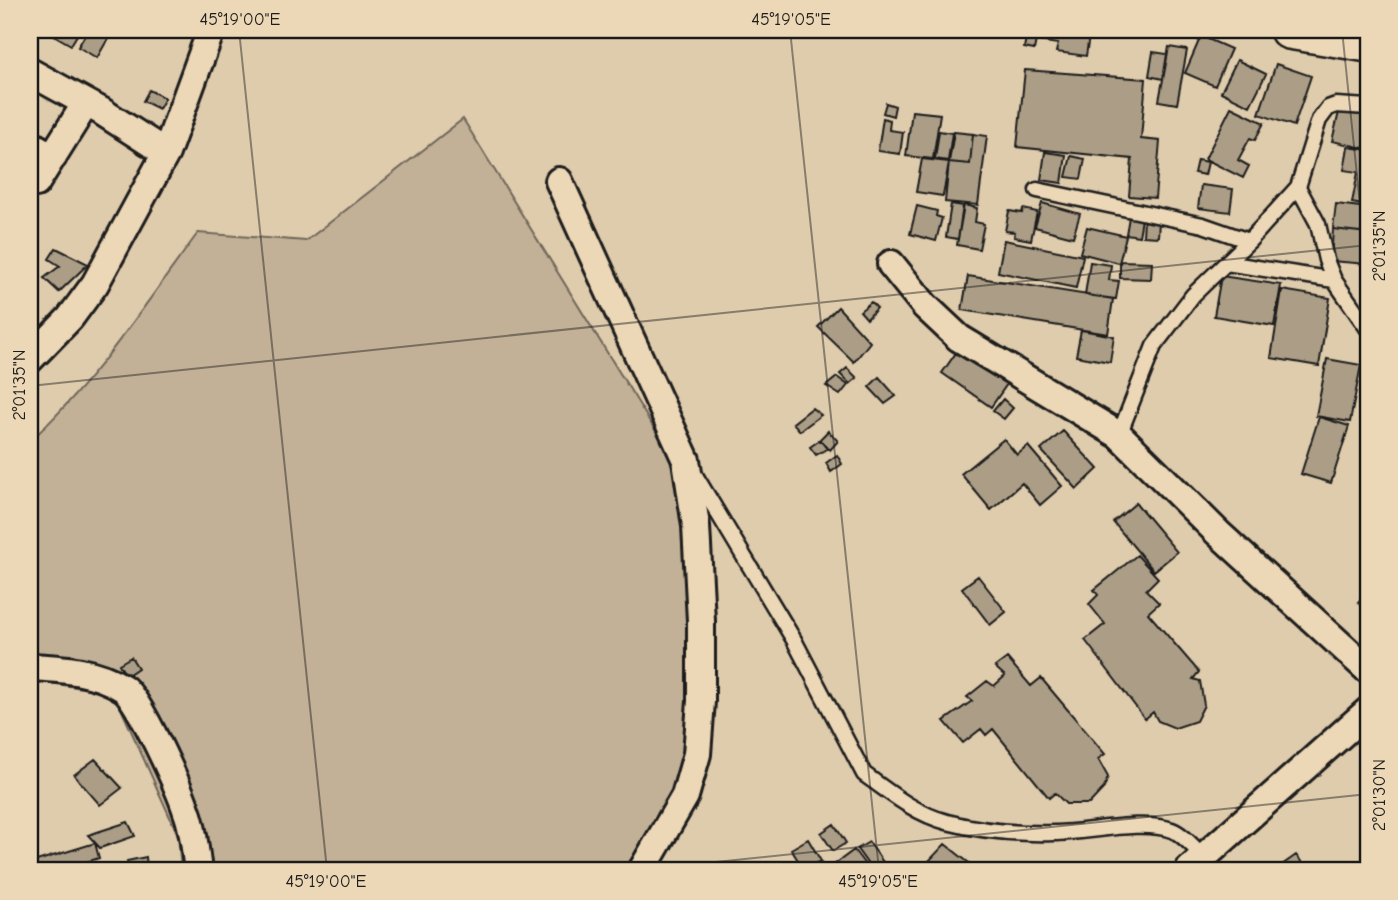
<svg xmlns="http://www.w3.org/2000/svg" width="1398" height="900" font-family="'Comic Neue',sans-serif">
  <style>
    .green { fill: #c2b197; stroke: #6f665a; stroke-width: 2 }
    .building { fill: #ac9e86; stroke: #1c1c1c; stroke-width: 2 }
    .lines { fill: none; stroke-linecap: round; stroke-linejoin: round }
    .lane-casing { stroke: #1c1c1c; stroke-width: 19 }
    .street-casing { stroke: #1c1c1c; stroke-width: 32 }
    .secondary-casing { stroke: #1c1c1c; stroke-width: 42 }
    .lane { stroke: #ecd7b6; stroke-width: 14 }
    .street { stroke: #ecd7b6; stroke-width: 26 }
    .secondary { stroke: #ecd7b6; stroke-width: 37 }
    .ticks { fill: none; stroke: #1c1c1c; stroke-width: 2; stroke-opacity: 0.45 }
    .neatline { fill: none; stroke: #1c1c1c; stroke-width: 2.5 }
    .ticks-label { font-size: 18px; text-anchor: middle; fill: #1c1c1c }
  </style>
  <rect width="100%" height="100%" fill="#dfccad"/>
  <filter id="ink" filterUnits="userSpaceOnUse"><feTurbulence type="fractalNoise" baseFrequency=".0143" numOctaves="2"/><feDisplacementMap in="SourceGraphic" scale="14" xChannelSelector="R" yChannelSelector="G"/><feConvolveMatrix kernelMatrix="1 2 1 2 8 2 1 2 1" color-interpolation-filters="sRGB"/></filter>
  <g filter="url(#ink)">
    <!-- green -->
    <path class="green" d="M463 119 684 477 692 768 624 870H181L178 835 114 693 30 680V441C95 382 145 304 198 233L306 241Z"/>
    <!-- building -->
    <path class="building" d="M45 30H80L71 45Z
      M88 30H113L97 58 78 47Z
      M1040 30H1090L1086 56 1056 52 1058 44 1038 41Z
      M1201 36 1231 49 1215 86 1185 73Z
      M1026 38 1036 40 1034 50 1024 48Z
      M1169 47 1187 50 1177 104 1159 101Z
      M1153 52 1167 54 1163 79 1149 76Z
      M1237 60 1266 74 1250 106 1221 92Z
      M1276 64 1311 76 1294 126 1259 114Z
      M1025 70 1146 79 1141 139 1160 141 1155 198 1129 196 1132 159 1017 147Z
      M149 90 165 98 159 109 143 101Z
      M886 103 895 106 893 116 883 113Z
      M1231 107 1264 123 1255 140 1250 138 1238 160 1249 166 1243 178 1205 159Z
      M1340 108 1368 114V149L1332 141Z
      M912 111 940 114 933 159 906 156Z
      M883 118 890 120 889 130 903 132 900 154 878 151Z
      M939 131 952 133 948 161 935 159Z
      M954 132 973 134 970 164 949 162Z
      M973 134 987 136 978 205 945 202 949 162 970 164Z
      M1348 147 1368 150V206L1352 203 1358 172 1344 170Z
      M1045 152 1066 155 1062 183 1041 180Z
      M1071 156 1085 159 1081 179 1066 177Z
      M922 159 949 162 943 196 916 192Z
      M1197 160 1208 162 1205 175 1194 173Z
      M1201 185 1233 189 1230 212 1198 208Z
      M1042 203 1080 214 1073 237 1035 227Z
      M951 204 963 206 958 239 946 237Z
      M1336 204 1368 208V233L1333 229Z
      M964 205 977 208 975 222 984 224 979 249 957 245Z
      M917 206 937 211 936 216 942 218 936 241 910 234Z
      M1023 209 1037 212 1031 240 1014 237 1015 232 1005 231 1009 211 1022 213Z
      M1129 217 1142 219 1139 236 1126 234Z
      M1144 220 1159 221 1158 237 1143 236Z
      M1087 227 1126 236 1119 263 1080 253Z
      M1333 229 1368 233V264L1331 261Z
      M1004 240 1083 256 1076 288 998 272Z
      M56 248 88 264 59 292 44 278 60 266 49 259Z
      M1120 261 1152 262 1151 279 1120 278Z
      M1090 262 1111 265 1109 280 1119 281 1116 299 1085 295Z
      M968 276 1113 299 1108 334 962 310Z
      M1221 276 1281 285 1274 326 1214 316Z
      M1282 290 1330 298 1319 366 1271 358Z
      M871 302 877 308 867 319 860 311Z
      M838 307 870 342 854 362 818 327Z
      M1081 330 1114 336 1110 362 1076 356Z
      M958 350 1007 384 991 407 942 373Z
      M1327 359 1361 365 1350 422 1316 416Z
      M847 368 857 378 850 384 840 374Z
      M837 377 848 385 840 395 826 386Z
      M879 377 896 396 885 404 869 387Z
      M1003 399 1013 408 1004 419 993 411Z
      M812 408 821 415 800 431 793 423Z
      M1319 417 1349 426 1331 483 1301 474Z
      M828 431 838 441 830 450 819 440Z
      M1063 431 1098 469 1077 489 1041 450Z
      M1004 439 1017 455 1028 446 1062 486 1040 505 1022 483 991 510 961 474Z
      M820 440 827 449 816 455 810 447Z
      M837 455 842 464 831 472 826 463Z
      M1136 503 1177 552 1154 571 1113 522Z
      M1137 555 1158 578 1146 590 1159 603 1148 613 1199 672 1193 679 1200 681 1204 705 1196 721 1175 728 1158 721 1153 712 1145 719 1085 640 1105 624 1089 604 1098 595 1094 590Z
      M978 576 1006 612 990 625 962 588Z
      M1368 592V613L1358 602Z
      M131 657 138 668 126 676 119 664Z
      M1007 658 1031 686 1041 678 1105 754 1098 759 1108 777 1104 788 1089 804H1066L1055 793 1049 798 993 729 986 735 981 729 963 743 944 721 972 701 967 697 987 681 994 686 1005 676 995 667Z
      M95 759 122 788 100 805 74 775Z
      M128 822 135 836 100 848 88 835Z
      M834 824 846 843 833 851 821 833Z
      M808 839 821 861 804 870 791 849Z
      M869 842 888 869 872 870 857 849Z
      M95 843 99 858 61 870H30V863Z
      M945 844 978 870H932L925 865Z
      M854 850 869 870H827Z
      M1296 855 1308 870H1286L1282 865Z
      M146 857 147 867 129 870 127 861Z"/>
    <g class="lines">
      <!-- lane casing -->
      <g class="lane-casing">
        <path id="lane" d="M1298 187 1318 224 1326 260 1334 280 1368 329
          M1037 190 1203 225 1249 241
          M1226 263 1334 280
          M1119 435 1154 346 1193 295 1249 241 1298 187 1319 120 1328 108 1336 105 1368 107
          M695 475 794 640 864 774C890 793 916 814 947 822 981 831 1019 834 1054 833 1088 833 1140 819 1172 830 1183 834 1196 850 1205 858"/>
      </g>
      <!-- street casing -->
      <g class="street-casing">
        <path id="street" d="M30 72 101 111 166 153
          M30 144 53 157
          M559 181 686 460 696 526 701 621V701L697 754 685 796 642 870
          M36 183 86 103
          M891 264 925 306 959 338 1119 435 1218 533 1368 670
          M30 359 70 318 95 284 166 153 211 30
          M30 667C62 669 95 670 123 688 139 698 180 790 187 812 194 830 195 852 198 870
          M1189 870 1368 711"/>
      </g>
      <!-- secondary casing -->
      <g class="secondary-casing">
        <path id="secondary" d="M1289 30 1368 43"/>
      </g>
      <!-- lane -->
      <use href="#lane" class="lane"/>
      <!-- street -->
      <use href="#street" class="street"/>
      <!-- secondary -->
      <use href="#secondary" class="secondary"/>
    </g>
  </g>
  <!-- ticks -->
  <path class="ticks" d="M239 30 327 870M790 30 879 870M1342 30 1368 282M30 386 1368 245M639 870 1368 794"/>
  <!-- margin -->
  <rect width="1398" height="900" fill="none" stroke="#ecd7b6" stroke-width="77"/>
  <rect x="38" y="38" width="1322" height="824" class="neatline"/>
  <g class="ticks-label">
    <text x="240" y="25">45°19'00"E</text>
    <text x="791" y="25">45°19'05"E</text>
    <text transform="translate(1379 246) rotate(-90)" y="6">2°01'35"N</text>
    <text transform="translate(19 385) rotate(-90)" y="6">2°01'35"N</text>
    <text transform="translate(1379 795) rotate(-90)" y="6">2°01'30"N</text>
    <text x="326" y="887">45°19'00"E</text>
    <text x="878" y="887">45°19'05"E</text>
  </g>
</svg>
